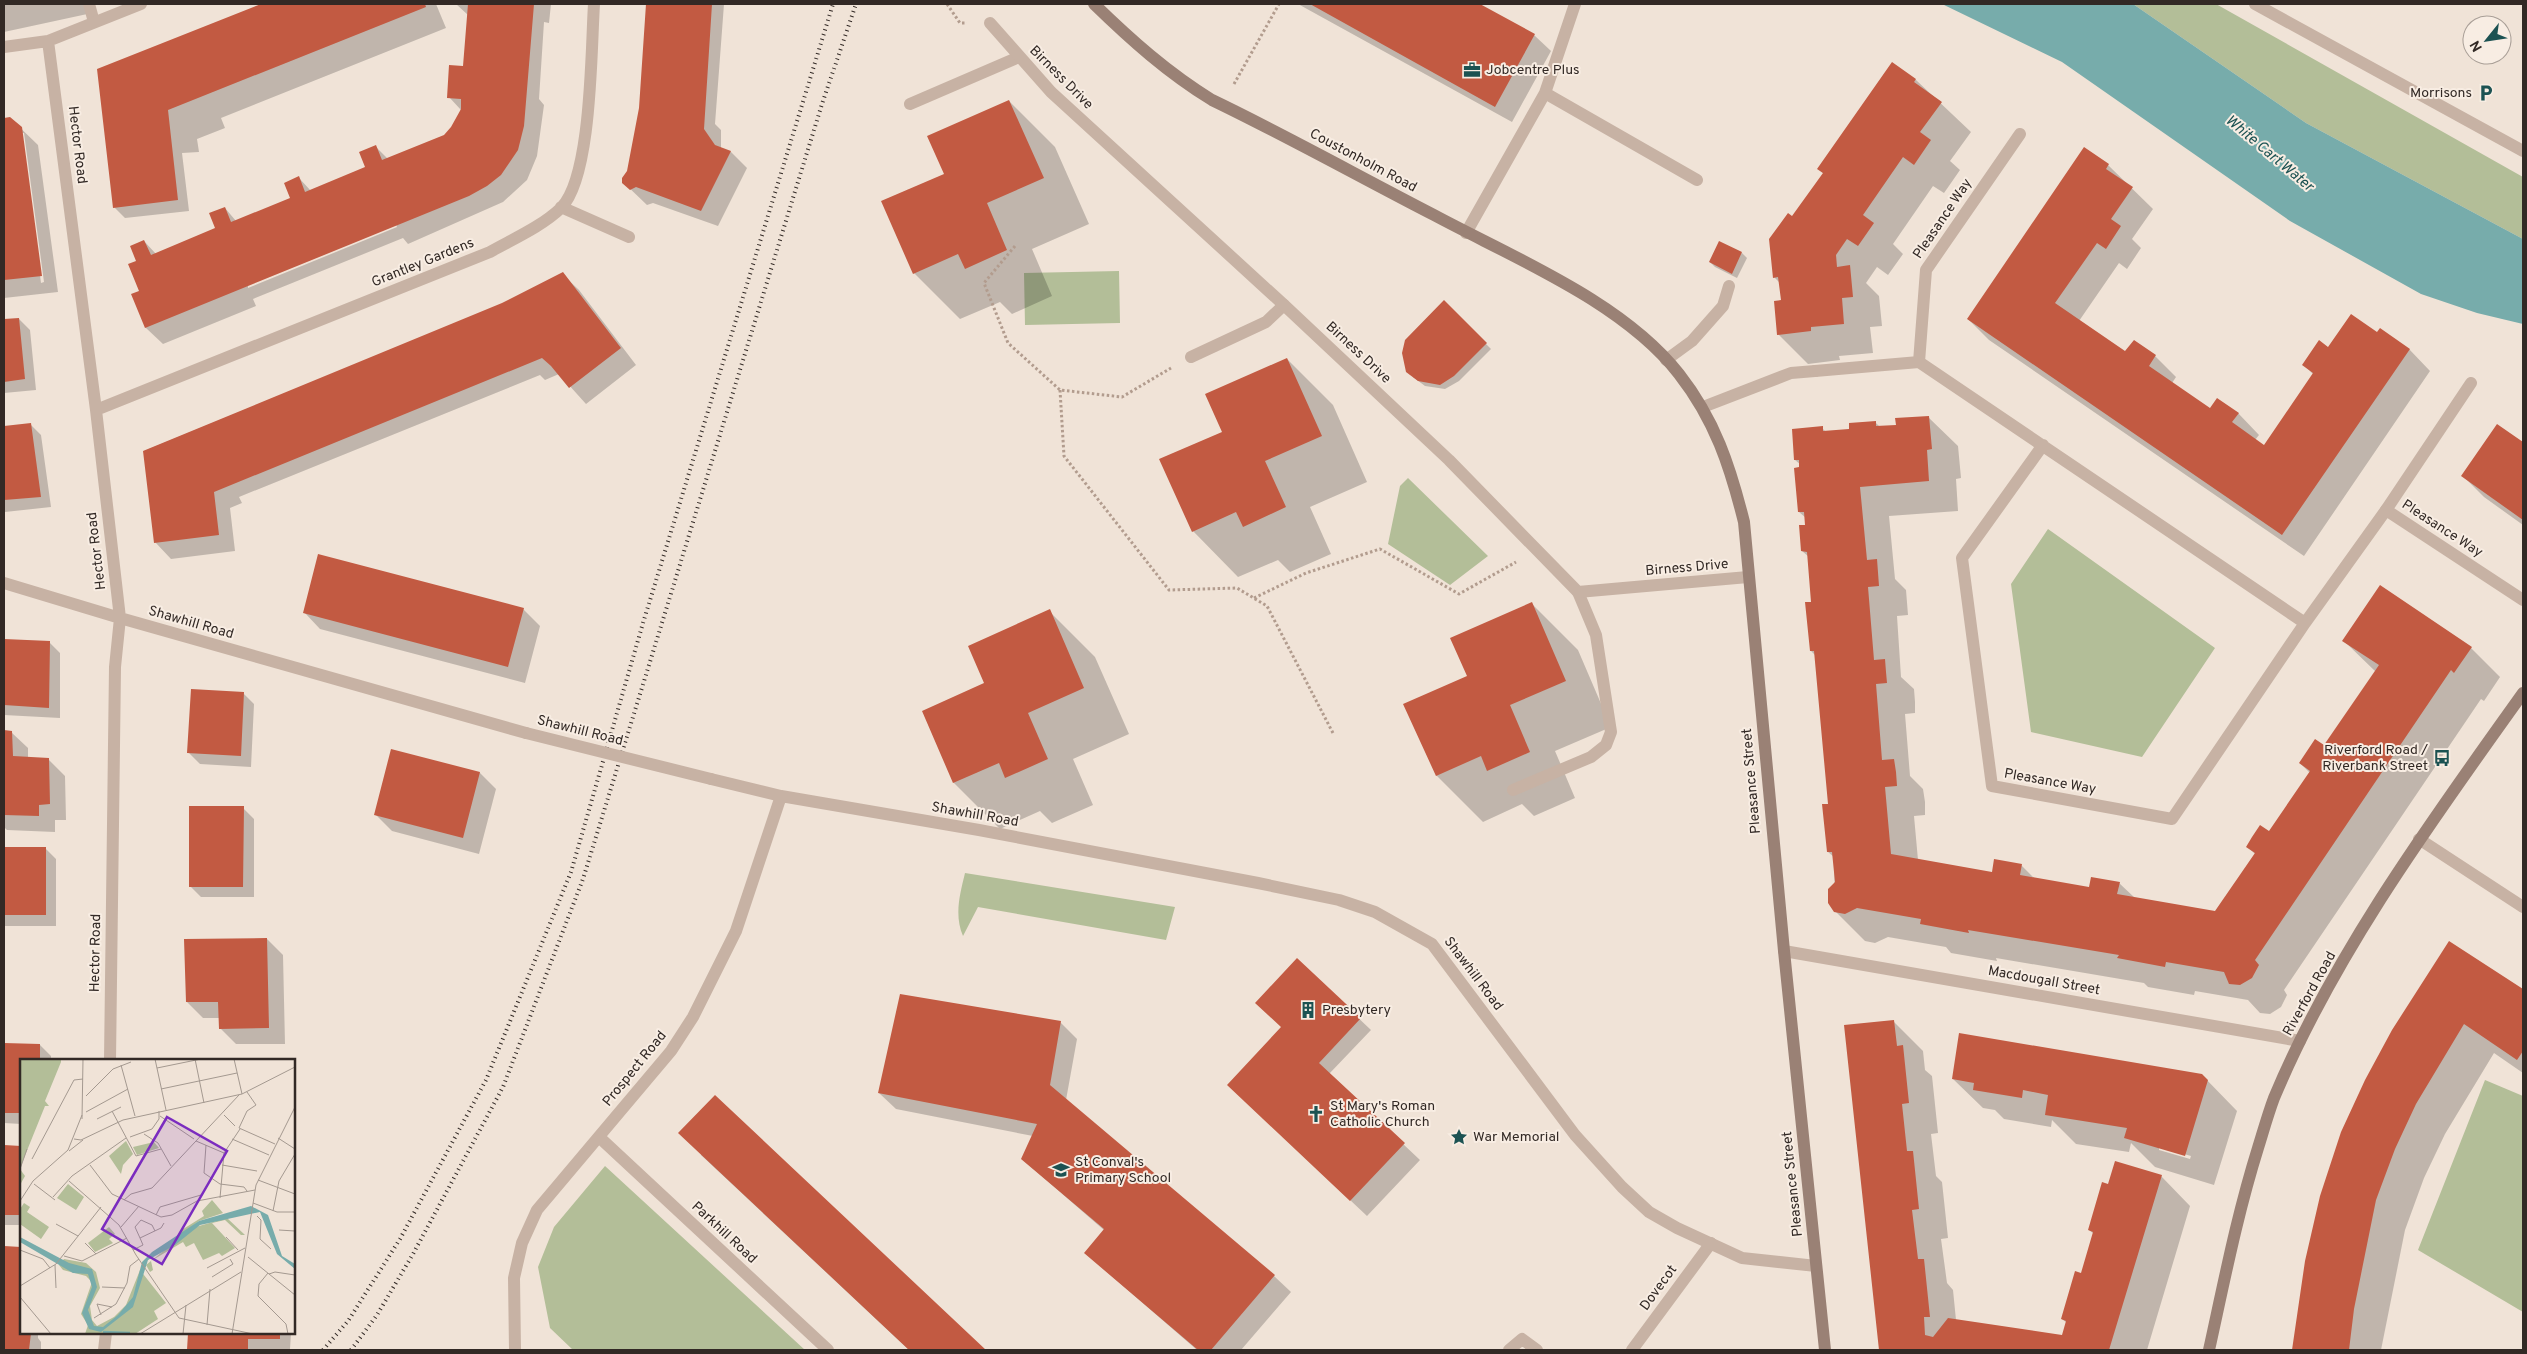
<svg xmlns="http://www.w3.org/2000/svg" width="2527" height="1354" font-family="Overpass,sans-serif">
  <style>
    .green { fill: #b3be98 }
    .water { fill: #77acab }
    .shadow { fill: #0003; fill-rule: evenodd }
    .building { fill: #c25a42 }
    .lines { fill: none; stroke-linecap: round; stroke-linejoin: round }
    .path { stroke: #b29c8e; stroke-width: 3; stroke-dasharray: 2.5 2.5; stroke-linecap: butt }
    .lane { stroke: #c7b2a4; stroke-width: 12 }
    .street { stroke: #c7b2a4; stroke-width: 12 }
    .secondary { stroke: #9a8175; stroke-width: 12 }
    .rail { stroke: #322925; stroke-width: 4; stroke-dasharray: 1 4; stroke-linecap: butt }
    .street-bridge { stroke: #c7b2a4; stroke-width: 12 }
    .labels { text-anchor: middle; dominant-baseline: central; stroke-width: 4; stroke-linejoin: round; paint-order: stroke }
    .poi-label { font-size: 14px; fill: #322925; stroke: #f8ede3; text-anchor: start }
    .street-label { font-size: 14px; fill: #322925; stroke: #f8ede3 }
    .water-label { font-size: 15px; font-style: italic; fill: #1c5252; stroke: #f8ede3 }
    .inset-river { fill: none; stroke: #77acab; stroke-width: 2.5 }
    .inset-road { fill: none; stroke: #a49990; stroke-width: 1 }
    .view { fill: #7b2cbf; fill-opacity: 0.15; stroke: #7b2cbf; stroke-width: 2.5 }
    .inset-edge { fill: none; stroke: #322925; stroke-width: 2.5 }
  </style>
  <rect width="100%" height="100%" fill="#f0e3d7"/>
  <!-- green -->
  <path class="green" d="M2133 4H2216L2523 177V239L2306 123Z
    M1119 271 1120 323 1025 325 1024 273Z
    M1408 478 1488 556 1450 585 1388 544 1400 486Z
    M2048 529 2215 648 2142 757 2031 732 2011 584Z
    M965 873 1175 907 1166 940 978 907 963 936C954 915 960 894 965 873Z
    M2485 1080 2523 1096V1312L2418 1250Z
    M605 1166 805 1350H573L550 1328 538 1267 554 1227Z"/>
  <!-- water -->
  <path class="water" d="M1942 4H2133L2306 123 2523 239V324L2477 313 2421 294 2290 221 2062 62Z"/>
  <!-- shadow -->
  <path class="shadow" d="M4 4H90L92 13 4 32Z
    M264 4H436L446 28 221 118 225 128 197 139 199 152 182 153 189 211 125 218 114 207 99 70Z
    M456 4H551L549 23 544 22 539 99 544 105 537 156 527 180 503 202 408 244 403 238 253 299 256 306 163 344 146 328 133 295 140 291 137 261 144 241 156 254 215 230 225 208 236 221 291 199 299 178 311 191 365 169 376 147 388 159 445 136 452 128 461 110 449 97 465 68 468 15ZM396 224 397 227 248 288V285Z
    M648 4H724L715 124 721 130V148L731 152 747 168 718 226 653 203 647 205 623 182 628 172 641 108Z
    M1298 4H1477L1534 35 1551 51 1512 122Z
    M1892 63 1916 80 1971 132 1950 161 1960 170 1951 183 1944 193 1933 186 1893 244 1903 254 1888 275 1877 267 1866 283 1879 296 1882 326 1870 327 1873 353 1839 356 1840 360 1808 364 1778 334 1782 301 1780 283 1774 277 1793 218 1824 174 1818 169Z
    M1009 101 1055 147 1089 224 1032 249 1052 296 1012 314 1000 302 960 319 914 273 946 174Z
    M10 118 38 145 58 292 4 298V119ZM22 133H24L44 282 41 283Z
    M2108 165 2153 209 2132 239 2141 248 2127 269 2119 263 2079 321 2126 353 2155 356 2176 377 2172 383 2211 410 2238 413 2259 435 2255 440 2264 446 2314 375 2304 365 2377 333 2409 349 2430 371 2304 556 1989 340 1968 319Z
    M1742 253 1747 258 1737 278 1715 267 1710 262Z
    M562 274 579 290 636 365 586 404 559 374 545 380 540 375 239 497 242 503 230 508 235 551 171 559 155 542 144 451 503 304Z
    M1444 302 1491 349 1459 381 1445 389 1425 386 1413 377Z
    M19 319 30 330 36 390 4 393V320Z
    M1287 359 1333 405 1367 482 1310 507 1331 554 1290 572 1278 560 1238 577 1193 531 1224 432Z
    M1928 417 1958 446 1961 478 1956 479 1958 511 1889 516 1895 579 1906 590 1908 615 1897 616 1901 677 1914 689 1915 702V713L1905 714 1910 776 1923 789 1925 802V815L1914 816 1918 860 1993 873 2021 865 2035 879 2090 889 2119 883 2135 898 2216 913 2255 854 2247 846 2269 833 2310 773 2300 763 2325 747 2376 672 2344 641 2471 648 2500 677 2484 701 2481 699 2284 990 2287 995 2281 1007 2270 1014 2260 1013 2248 1000 2195 991 2194 995 2148 987 2144 983 1996 958 1997 961 1951 953 1946 947 1888 937 1875 943 1865 941 1835 911 1834 857 1828 852 1829 805 1816 656 1811 651 1813 603 1809 557 1802 551 1806 526V518L1799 512 1801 465 1795 460 1822 428 1826 432 1851 430 1875 422 1880 427 1897 426Z
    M30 424 41 435 51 507 5 512 4 427Z
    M2497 426 2523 444V525L2484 497 2463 476Z
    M1532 604 1578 650 1611 727 1555 751 1575 798 1534 816 1522 804 1483 822 1437 776 1405 705 1469 677Z
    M523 609 540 626 525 683 320 629 304 612Z
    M1049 611 1095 657 1129 734 1073 759 1093 805 1052 823 1040 811 1000 829 954 783 923 712 986 684Z
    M4 641 49 642 60 653V718L4 715Z
    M243 693 254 704 251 767 200 764 189 753Z
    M4 732H11L28 748V758L48 759 65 776 66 820H55V832L7 830 4 827Z
    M392 751 480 773 496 789 479 854 392 831 375 814Z
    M243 808 254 819V897H201L190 886Z
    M4 848H45L56 859V926H4Z
    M267 939 283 955 285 1044H236L220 1028V1018H203L187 1002Z
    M2450 943 2523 991V1073L2494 1053 2445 1134 2424 1178 2405 1230 2381 1350H2293L2306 1261Z
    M1297 960 1371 1030 1329 1074 1420 1160 1367 1216 1245 1101 1282 1028Z
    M1060 1022 1077 1039 1066 1100 1274 1276 1291 1292 1241 1350H1197L1085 1253 1105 1231 1022 1159 1033 1136 896 1109 879 1093Z
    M1894 1022 1923 1051 1925 1070 1932 1076 1938 1133 1931 1134 1936 1176 1942 1182 1948 1238 1941 1239 1947 1283 1953 1290 1956 1320 2063 1337 2067 1323 2062 1319 2082 1275 2094 1234 2089 1230 2109 1185 2161 1176 2190 1206 2147 1350H1880L1846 1027Z
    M4 1044 40 1045 51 1056V1060H21V1124L4 1123Z
    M2202 1075 2237 1111 2214 1185 2155 1167 2131 1143 2129 1152 2076 1144 2052 1120 2051 1127 2004 1119 1995 1110 1983 1108 1953 1079ZM2159 1147 2191 1156 2190 1159 2159 1150Z
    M715 1096 984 1350H909L701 1155Z
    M4 1146 21 1147V1225H4Z
    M4 1247 21 1248V1333H38V1338L41 1342V1350H4Z
    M189 1333H291L290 1349 189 1350Z"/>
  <!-- building -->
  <path class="building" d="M261 4H425L426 7 168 110 178 200 113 208 97 69Z
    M468 4H534L524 126 518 150 501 175 487 186 469 196 145 328 131 294 139 291 128 264 136 261 130 246 144 240 151 255 215 228 209 213 225 207 231 222 290 198 284 183 299 176 305 192 365 167 359 152 376 145 382 160 444 135 451 127 461 109V99L447 98 449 65 463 66Z
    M646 4H712L704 129 715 145 731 151 701 211 636 187 630 190 622 183V178L627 171 639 108Z
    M1310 4H1480L1535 34 1495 107Z
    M1892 62 1916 79 1914 82 1942 102 1920 132 1931 140 1914 165 1903 157 1863 215 1874 223 1858 246 1847 239 1836 255 1837 267 1850 265 1853 297 1842 298 1844 324 1811 327V331L1777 335 1774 301 1781 300 1778 277 1773 278 1769 239 1788 213 1792 216 1823 173 1817 169Z
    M1009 100 1044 178 987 203 1007 250 965 269 958 254 913 274 881 201 944 174 927 136Z
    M10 117 22 127 42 276 4 280V118Z
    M2084 147 2109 164 2106 169 2133 187 2111 219 2121 226 2106 249 2097 243 2055 303 2125 351 2134 340 2156 355 2149 366 2210 408 2217 398 2239 413 2232 422 2264 445 2313 373 2302 365 2319 340 2328 347 2351 314 2377 332 2380 328 2410 349 2282 535 1967 319Z
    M1719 241 1742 252 1732 274 1709 262Z
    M563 272 621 348 569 388 551 366 542 358 214 492 219 535 154 543 143 451 502 303Z
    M1444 300 1487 343 1454 376 1440 385 1418 381 1406 372 1402 353 1405 340Z
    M19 318 25 379 4 382V319Z
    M1287 358 1322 436 1265 461 1286 507 1243 527 1236 512 1192 532 1159 459 1222 432 1205 394Z
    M1929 416 1932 449 1927 450 1929 481 1860 487 1867 560 1877 559 1879 586 1868 587 1874 660 1885 659 1886 672 1887 683 1876 684 1882 760 1894 759 1896 772 1897 786 1885 787 1891 854 1992 872 1994 859 2022 864 2020 875 2089 887 2091 877 2120 882 2117 894 2215 911 2255 853 2246 847 2252 837 2260 825 2269 831 2310 771 2299 763 2315 739 2324 745 2379 665 2342 641 2380 585 2472 647 2454 673 2451 670 2255 960 2259 965 2252 978 2240 985 2229 984 2224 972 2166 962 2165 967 2117 958 2119 955 1968 930 1969 933 1920 924 1921 919 1857 908 1845 914 1834 912 1828 903V889L1835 882 1832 852H1827L1822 804H1828L1814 651H1810L1805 602H1811L1807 552 1801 551 1799 525H1805L1804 512H1798L1794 468 1799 467V460H1794L1792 429 1823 426V431L1849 429V423L1876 421V426L1896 425 1895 418Z
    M31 423 41 497 4 500V426Z
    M2497 424 2523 442V520L2461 476Z
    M318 554 524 608 508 667 303 613Z
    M1532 602 1566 681 1510 705 1530 752 1487 771 1481 756 1436 776 1403 704 1467 676 1450 638Z
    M1050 609 1084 688 1028 713 1048 759 1005 778 999 763 953 783 922 711 984 683 968 646Z
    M4 639 50 641 49 708 4 705Z
    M191 689 244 692 241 756 187 753Z
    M4 730 12 731 13 756 49 758 50 804 39 805V816L4 815Z
    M391 749 480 772 463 838 374 815Z
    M189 806H244L243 887H189Z
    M4 847H46V915H4Z
    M267 938 269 1028 219 1029 218 1002H186L184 939Z
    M2449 941 2523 989V1051L2517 1060 2464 1024 2416 1104 2395 1149 2376 1200 2354 1309 2349 1350H2292L2305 1261 2320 1196 2341 1132 2365 1080 2392 1030Z
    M1297 958 1361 1018 1319 1063 1405 1143 1350 1201 1227 1085 1281 1027 1255 1003Z
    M900 994 1061 1021 1050 1085 1275 1275 1211 1350H1198L1084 1253 1104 1229 1021 1159 1037 1124 878 1093Z
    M1894 1020 1897 1046 1903 1045 1909 1103 1902 1104 1907 1151H1913L1919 1209 1912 1210 1918 1259H1924L1930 1317H1924L1925 1335 1933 1337 1948 1318 2062 1335 2066 1321 2061 1319 2075 1271 2081 1273 2093 1232 2088 1230 2102 1182 2108 1184 2115 1161 2162 1175 2109 1350H1879L1844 1025Z
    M1959 1033 2202 1074 2208 1080 2185 1156 2124 1138 2127 1128 2045 1115 2048 1095 2023 1090 2022 1098 1973 1090 1974 1083 1952 1079Z
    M4 1043 40 1044V1060H21V1113H4Z
    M715 1095 986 1350H909L678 1133Z
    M4 1145 21 1146V1215H4Z
    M4 1246 21 1247V1333H31L29 1350H4Z
    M188 1333H280V1339H248V1350H187Z"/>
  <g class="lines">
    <!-- path -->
    <path class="path" d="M947 4 960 23H967
      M1234 84 1279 4
      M1015 246 984 283 1008 343 1060 390 1122 397 1171 368
      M1060 390 1064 456 1169 590 1237 588 1267 606 1334 735
      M1254 598 1306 573 1380 549 1459 594 1516 562"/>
    <!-- lane -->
    <path class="lane" d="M89 4 94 22
      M2255 4 2523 151
      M1545 93 1697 180
      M910 104 1019 57
      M1466 233 1545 93 1575 4
      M1191 357 1266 322 1284 305
      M1666 360 1692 341 1723 306 1729 286
      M1703 407 1791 373 1815 371
      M2386 510 2471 383
      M1513 790 1591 757 1606 745 1611 732 1596 635 1578 592
      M1509 1350 1522 1339 1537 1350
      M1632 1350 1711 1243"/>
    <!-- street -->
    <path class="street" d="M990 23 1051 92 1284 305 1449 460 1578 592 1748 577
      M48 41 96 410 120 618 115 667 110 1060
      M4 47 48 41 141 4
      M561 207 629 237
      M1919 362 1926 270 2020 134
      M1815 371 1919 362 2305 623 2386 510 2523 600
      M96 410 490 252C513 239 541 227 561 208 592 177 591 49 594 4
      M2043 445 1962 558 1992 786 2172 819 2305 623
      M4 583 120 618 526 733
      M711 779 781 796 979 830 1258 883 1339 900 1375 912 1432 944 1575 1135 1622 1187 1649 1212 1677 1228 1742 1258 1816 1266
      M2419 839 2523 907
      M1784 951 2300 1041
      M599 1137 828 1350
      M104 1350 106 1333
      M515 1350 514 1278 522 1243 537 1210 671 1051 693 1017 736 931 781 796"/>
    <!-- secondary -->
    <path class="secondary" d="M1094 4C1131 40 1168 73 1212 100 1287 136 1360 177 1434 215 1514 258 1623 302 1679 374 1715 420 1730 466 1744 522L1784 951 1825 1350
      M2209 1350C2224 1282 2237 1215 2258 1148 2263 1132 2268 1114 2274 1098 2334 954 2433 819 2523 693"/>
    <!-- rail -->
    <path class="rail" d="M323 1350 348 1321 400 1239 486 1080 571 872 643 623 833 4
      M351 1350 377 1315 413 1254 503 1087 583 879 822 104 856 4"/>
    <!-- street-bridge -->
    <path class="street-bridge" d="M526 733 711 779"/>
  </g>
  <!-- icons -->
  <defs>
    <g id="office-bare" transform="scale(1.35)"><path d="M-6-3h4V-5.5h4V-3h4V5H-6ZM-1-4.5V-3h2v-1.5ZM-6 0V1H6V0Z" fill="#1c5252" stroke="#f8ede3" stroke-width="2.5" paint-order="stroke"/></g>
    <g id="parking-bare" transform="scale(1.35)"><path d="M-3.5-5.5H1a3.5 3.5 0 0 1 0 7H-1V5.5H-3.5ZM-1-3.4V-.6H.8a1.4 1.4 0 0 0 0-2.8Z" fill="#1c5252" stroke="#f8ede3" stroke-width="2.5" paint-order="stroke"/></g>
    <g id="bus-bare" transform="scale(1.35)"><path d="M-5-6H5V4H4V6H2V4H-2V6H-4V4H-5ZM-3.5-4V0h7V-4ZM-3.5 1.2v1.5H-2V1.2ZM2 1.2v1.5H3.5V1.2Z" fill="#1c5252" stroke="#f8ede3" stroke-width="2.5" paint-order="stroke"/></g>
    <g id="building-bare" transform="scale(1.35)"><path d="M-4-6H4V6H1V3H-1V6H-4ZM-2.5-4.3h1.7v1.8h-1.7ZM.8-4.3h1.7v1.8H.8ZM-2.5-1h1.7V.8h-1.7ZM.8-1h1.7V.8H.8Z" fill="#1c5252" stroke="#f8ede3" stroke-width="2.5" paint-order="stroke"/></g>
    <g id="church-bare" transform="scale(1.35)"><path d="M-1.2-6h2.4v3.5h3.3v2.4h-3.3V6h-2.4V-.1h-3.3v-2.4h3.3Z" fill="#1c5252" stroke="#f8ede3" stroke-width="2.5" paint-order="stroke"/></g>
    <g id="sight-bare" transform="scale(1.35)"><path d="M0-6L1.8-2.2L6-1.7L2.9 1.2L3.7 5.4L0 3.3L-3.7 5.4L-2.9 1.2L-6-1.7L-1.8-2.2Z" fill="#1c5252" stroke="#f8ede3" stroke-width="2.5" paint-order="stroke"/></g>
    <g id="school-bare" transform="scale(1.35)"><path d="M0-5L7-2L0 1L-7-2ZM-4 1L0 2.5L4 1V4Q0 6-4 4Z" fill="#1c5252" stroke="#f8ede3" stroke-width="2.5" paint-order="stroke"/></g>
  </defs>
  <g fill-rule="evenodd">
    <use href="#office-bare" x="1472" y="70"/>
    <use href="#parking-bare" x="2486" y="93"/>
    <use href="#bus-bare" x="2442" y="758"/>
    <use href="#building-bare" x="1308" y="1010"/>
    <use href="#church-bare" x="1316" y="1114"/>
    <use href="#sight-bare" x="1459" y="1137"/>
    <use href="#school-bare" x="1061" y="1170"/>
  </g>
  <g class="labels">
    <!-- poi labels -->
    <g class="poi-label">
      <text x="1486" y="70">Jobcentre Plus</text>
      <text x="2472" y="93" text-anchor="end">Morrisons</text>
      <text x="2428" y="750" text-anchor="end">Riverford Road /<tspan x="2428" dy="16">Riverbank Street</tspan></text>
      <text x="1322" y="1010">Presbytery</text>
      <text x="1330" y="1106">St Mary's Roman<tspan x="1330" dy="16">Catholic Church</tspan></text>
      <text x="1473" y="1137">War Memorial</text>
      <text x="1075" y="1162">St Conval's<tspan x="1075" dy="16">Primary School</tspan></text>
    </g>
    <!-- street labels -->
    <g class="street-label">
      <text transform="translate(1061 78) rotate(45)">Birness Drive</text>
      <text transform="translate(77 145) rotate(83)">Hector Road</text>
      <text transform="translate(1363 161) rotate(28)">Coustonholm Road</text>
      <text transform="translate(1943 219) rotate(-56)">Pleasance Way</text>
      <text transform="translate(423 263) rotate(-22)">Grantley Gardens</text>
      <text transform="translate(1358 353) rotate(43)">Birness Drive</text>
      <text transform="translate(2442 529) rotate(33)">Pleasance Way</text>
      <text transform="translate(97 551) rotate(-97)">Hector Road</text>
      <text transform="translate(1687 568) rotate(-5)">Birness Drive</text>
      <text transform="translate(191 623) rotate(16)">Shawhill Road</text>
      <text transform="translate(580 731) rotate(14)">Shawhill Road</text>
      <text transform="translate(1752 781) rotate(-95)">Pleasance Street</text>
      <text transform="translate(2050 782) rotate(10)">Pleasance Way</text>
      <text transform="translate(975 815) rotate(10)">Shawhill Road</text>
      <text transform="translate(96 953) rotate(-89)">Hector Road</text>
      <text transform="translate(1473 974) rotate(53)">Shawhill Road</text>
      <text transform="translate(2044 981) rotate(10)">Macdougall Street</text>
      <text transform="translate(2310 994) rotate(-61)">Riverford Road</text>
      <text transform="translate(635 1069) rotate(-51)">Prospect Road</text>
      <text transform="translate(1793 1184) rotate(-96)">Pleasance Street</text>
      <text transform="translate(724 1233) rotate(43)">Parkhill Road</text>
      <text transform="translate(1659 1288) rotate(-54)">Dovecot</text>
    </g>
    <!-- water labels -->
    <g class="water-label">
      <text transform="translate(2269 154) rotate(40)">White Cart Water</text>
    </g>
  </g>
  <!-- overview -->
  <g transform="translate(20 1059)">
    <rect width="275" height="275" fill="#f0e3d7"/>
    <path d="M0 0H41V3L25 42 29 47H25L6 94 0 110 5 117 0 126ZM106 82 113 95 103 106 101 115 89 97ZM134 83 139 89 117 96 113 88ZM48 125 64 138 56 151 37 139ZM192 141 203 154 179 162 162 175 160 172 184 157 182 152ZM4 144 10 148 7 153 29 168 21 180 0 165V150ZM207 159 225 176H221L205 161 192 164 215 189 202 197 199 194 183 201 174 184 166 188 163 183 131 202 133 211 130 213 126 206 172 169ZM89 168 95 175 89 180 93 184 75 193 68 184ZM44 200 66 204 76 213 80 229 70 247 72 261 77 267 94 258 106 246 120 211 146 244 134 252 138 260 115 275H65L68 266 61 255 72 223 66 217 43 211 39 206Z" fill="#b3be98"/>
    <path d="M231 147 248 156 262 197 275 205V210L257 195 240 153 180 166 155 186 128 201 113 248 81 273 69 270 62 254 72 228 68 215 53 214 0 183V178L49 204 72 210 77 228 68 251 74 267 83 268 98 256 113 238 122 203 132 193 179 162Z" fill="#77acab"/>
    <path class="inset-river" d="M83 273 110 274"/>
    <path class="inset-road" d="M135 0 146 51M175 0 184 44M214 0 222 35M101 6 115 57M137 9 181 0M141 30 217 14M227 33 236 46 227 52 219 69 255 85M66 37 93 10 111 3M92 52 116 97 141 90M66 53 108 30M204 56 215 67M140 57 174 80M62 60 63 0M77 60 101 48M124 75 138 84 151 107M110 78 132 70 139 60V52M258 79 275 90M54 80 61 81 103 61 222 35 275 8M212 80 249 96M176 82 204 94M186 86 184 114 200 125 224 128 227 132M49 92 63 81M12 100 54 21 63 20M70 106 92 135 141 158 152 156 177 142 235 131M202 106 237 112M0 110 7 90M238 121 275 135M49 122 99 166 116 196 159 259 233 275M14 125 35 141M33 138 52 117 106 79M200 139 204 94 220 70M104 141 111 135 132 129 219 36M0 142 13 122 48 91 62 56M233 144 257 153H275M253 152 259 122 275 95M136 156 140 148 181 136M237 157 241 161 240 180 251 190M36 165 58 177M101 168 119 147M259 171 275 172M206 178 218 191M120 179 115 168 121 161 132 166 135 172M65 184 76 195M0 191 23 200 30 209M113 191 123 186 120 179 141 169 144 164M44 197 62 202 107 179M228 198 275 236M35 206 36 229M187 209 225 189M248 214 239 225 238 237 266 265 268 275M249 215 255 213 275 216M192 218 213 205 210 200M0 227 36 205 81 148M82 228 105 229M0 238 31 275M81 256 77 245 92 248M74 259 96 245 107 224 110 207 119 200M187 266 190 230M120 275 221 213M163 275 166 246M212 275 236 126 275 48"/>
    <path class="view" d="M147 58 207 92 142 205 82 170Z"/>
    <rect width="275" height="275" class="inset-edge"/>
  </g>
  <!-- border -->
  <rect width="2527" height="1354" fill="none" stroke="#322925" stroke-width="10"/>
  <!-- north arrow -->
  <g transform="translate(2487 40) rotate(240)"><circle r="24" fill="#f8ede3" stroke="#a99f97"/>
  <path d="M0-4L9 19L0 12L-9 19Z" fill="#1c5252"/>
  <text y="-8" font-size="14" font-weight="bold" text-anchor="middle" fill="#322925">N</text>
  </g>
</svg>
